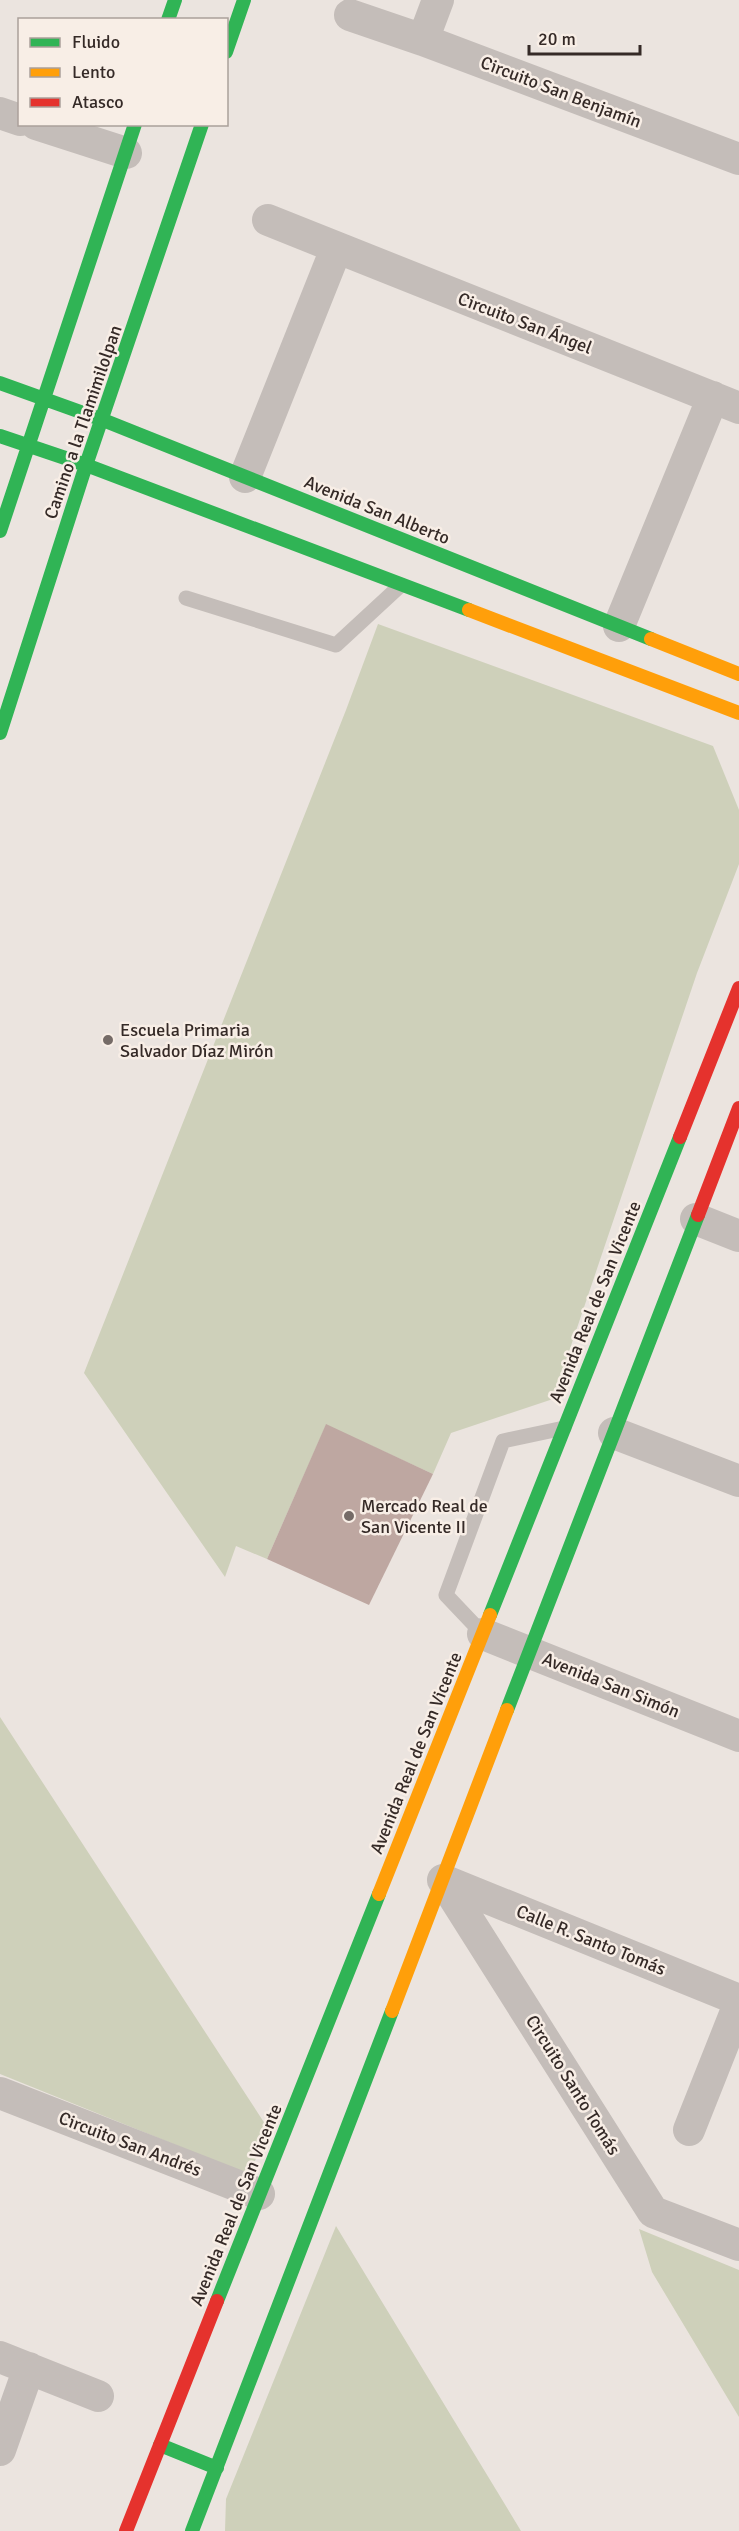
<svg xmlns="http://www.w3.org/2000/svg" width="739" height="2531" font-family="Signika,sans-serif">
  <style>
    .green { fill: #ced0ba }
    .building { fill: #bea7a1 }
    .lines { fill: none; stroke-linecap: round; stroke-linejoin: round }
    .lane { stroke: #c4bdb9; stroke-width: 15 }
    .street { stroke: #c4bdb9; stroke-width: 32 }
    .fast { stroke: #30b455; stroke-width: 14 }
    .slow { stroke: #ff9f0a; stroke-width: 14 }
    .jam { stroke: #e5322d; stroke-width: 14 }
    .poi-dot { fill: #756b67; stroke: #f8eee6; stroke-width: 2 }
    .labels { text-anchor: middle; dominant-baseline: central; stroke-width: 5; stroke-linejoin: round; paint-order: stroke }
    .street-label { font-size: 18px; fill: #352a27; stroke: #f8eee6 }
    .poi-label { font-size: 18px; fill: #352a27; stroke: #f8eee6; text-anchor: start }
  </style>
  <rect width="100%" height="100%" fill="#ebe4df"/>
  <!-- green -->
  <path class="green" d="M378 624 713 746 739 810V864L697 973 553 1399 451 1433 433 1474 326 1425 267 1559 236 1546 225 1577 84 1373 346 710Z
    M0 1717 267 2127 250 2175 0 2074Z
    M336 2226 521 2531H225L226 2499Z
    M639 2229 739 2270V2417L652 2272Z"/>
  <!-- building -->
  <path class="building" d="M326 1424 433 1474 369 1605 267 1559Z"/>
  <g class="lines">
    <!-- lane -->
    <path class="lane" d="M186 598 336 645 401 585
      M483 1634 446 1595 503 1441 564 1428"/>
    <!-- street -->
    <path class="street" d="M350 15 423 40 739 159
      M423 40 438 0
      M0 113 20 120
      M36 124 126 153
      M268 220 739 408
      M245 477 336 249
      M619 626 713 397
      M696 1219 739 1236
      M614 1433 739 1481
      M483 1634 739 1736
      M443 1880 653 2212 739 2245
      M443 1880 739 2000
      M0 2093 259 2194
      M689 2130 739 2004
      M0 2357 98 2396
      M0 2450 29 2368"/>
    <!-- fast -->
    <path class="fast" d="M168 20 175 0
      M226 52 244 0
      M0 383 103 420 651 639
      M0 436 86 465 469 610
      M0 531 135 124
      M0 733 86 465 202 124
      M490 1615 680 1137
      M507 1710 698 1215
      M217 2301 379 1894
      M160 2445 217 2468
      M192 2531 392 2011"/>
    <!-- slow -->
    <path class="slow" d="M469 610 739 713
      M651 639 739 674
      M379 1894 490 1615
      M392 2011 507 1710"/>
    <!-- jam -->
    <path class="jam" d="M680 1137 739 988
      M698 1215 739 1108
      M126 2531 217 2301"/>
  </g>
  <!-- markers -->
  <g class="poi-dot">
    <circle cx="108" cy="1040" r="6"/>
    <circle cx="349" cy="1516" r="6"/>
  </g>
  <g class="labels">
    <!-- street labels -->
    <g class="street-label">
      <text transform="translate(561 92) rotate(21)">Circuito San Benjamín</text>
      <text transform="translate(525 323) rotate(21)">Circuito San Ángel</text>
      <text transform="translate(83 422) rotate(-71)">Camino a la Tlamimilolpan</text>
      <text transform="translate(377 510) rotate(22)">Avenida San Alberto</text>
      <text transform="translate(595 1302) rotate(-68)">Avenida Real de San Vicente</text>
      <text transform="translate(611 1685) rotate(22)">Avenida San Simón</text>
      <text transform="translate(416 1753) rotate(-68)">Avenida Real de San Vicente</text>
      <text transform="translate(591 1940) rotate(22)">Calle R. Santo Tomás</text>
      <text transform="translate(573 2085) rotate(58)">Circuito Santo Tomás</text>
      <text transform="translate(130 2144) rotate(21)">Circuito San Andrés</text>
      <text transform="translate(236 2205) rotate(-68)">Avenida Real de San Vicente</text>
    </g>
    <!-- poi labels -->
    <g class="poi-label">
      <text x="120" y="1030">Escuela Primaria<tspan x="120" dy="21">Salvador Díaz Mirón</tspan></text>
      <text x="361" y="1506">Mercado Real de<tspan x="361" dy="21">San Vicente II</tspan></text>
    </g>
  </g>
  <!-- legend -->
  <rect x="18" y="18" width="210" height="108" fill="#f8eee6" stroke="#aaa09a" stroke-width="1.5"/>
  <rect x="30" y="38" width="30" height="9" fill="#30b455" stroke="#aaa09a" stroke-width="1.5"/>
  <text x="72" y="48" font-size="18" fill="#352a27">Fluido</text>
  <rect x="30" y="68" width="30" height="9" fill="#ff9f0a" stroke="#aaa09a" stroke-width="1.5"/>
  <text x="72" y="78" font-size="18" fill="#352a27">Lento</text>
  <rect x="30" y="98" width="30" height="9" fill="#e5322d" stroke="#aaa09a" stroke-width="1.5"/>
  <text x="72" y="108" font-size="18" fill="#352a27">Atasco</text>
  <!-- scale -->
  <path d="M529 45v9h111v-9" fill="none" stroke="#352a27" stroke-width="3"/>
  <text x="538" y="45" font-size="18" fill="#352a27" stroke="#f8eee6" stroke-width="4.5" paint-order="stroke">20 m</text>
</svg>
